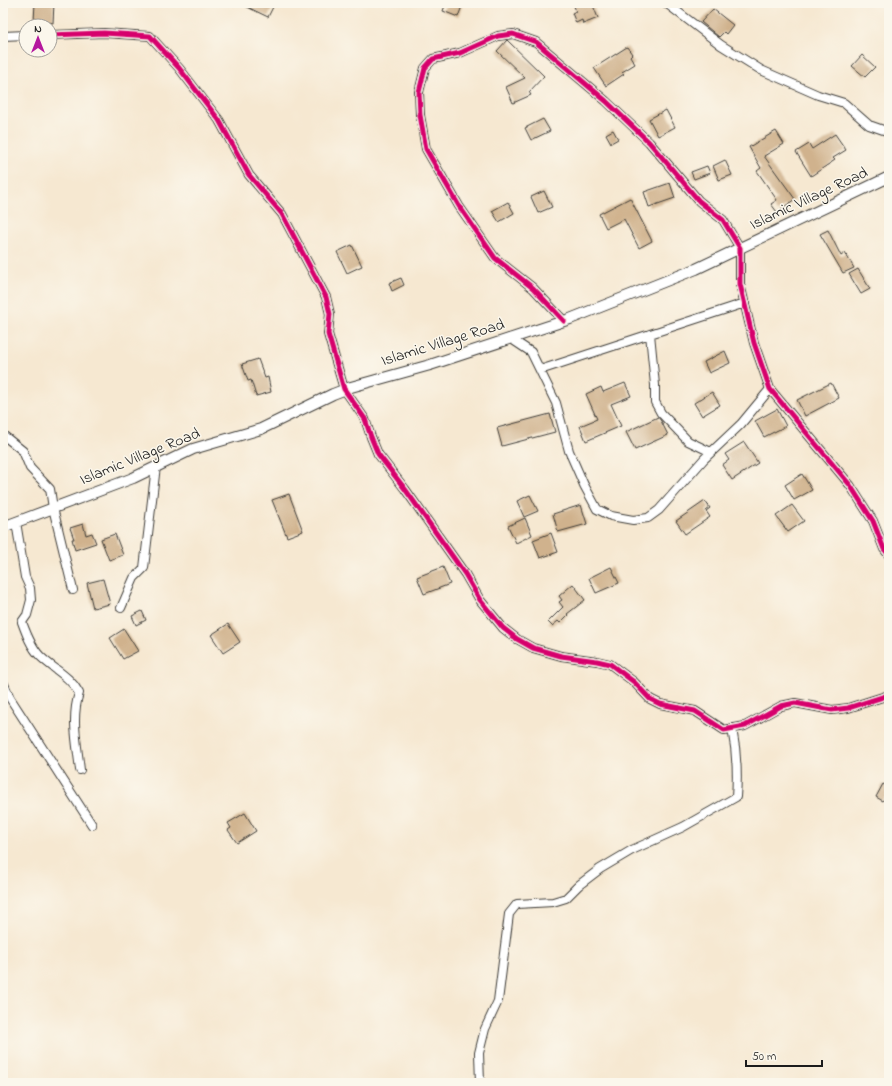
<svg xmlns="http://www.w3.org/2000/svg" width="892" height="1086" font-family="'Indie Flower',sans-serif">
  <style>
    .building { fill: #d0b28d }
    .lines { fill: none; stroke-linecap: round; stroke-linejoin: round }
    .minor-casing { stroke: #3d3b37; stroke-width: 10 }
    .tertiary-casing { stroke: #3d3b37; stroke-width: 12 }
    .minor { stroke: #fff; stroke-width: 8 }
    .tertiary { stroke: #fff; stroke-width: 10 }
    .cycleway-casing { stroke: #fbf7ec; stroke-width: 8 }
    .cycleway { stroke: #d6006c; stroke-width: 5 }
    .labels { text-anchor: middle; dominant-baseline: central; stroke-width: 3; stroke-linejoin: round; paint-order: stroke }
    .street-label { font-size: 16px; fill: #1c1c1c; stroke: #fbf7ec }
  </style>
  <rect width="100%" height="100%" fill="#fbf7ec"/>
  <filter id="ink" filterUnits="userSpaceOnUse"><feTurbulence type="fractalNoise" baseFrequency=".025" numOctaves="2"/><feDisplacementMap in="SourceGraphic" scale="8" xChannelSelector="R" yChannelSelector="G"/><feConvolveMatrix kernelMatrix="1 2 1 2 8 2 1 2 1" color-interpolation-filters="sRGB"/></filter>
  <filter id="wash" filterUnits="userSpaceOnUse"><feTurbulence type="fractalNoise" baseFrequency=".012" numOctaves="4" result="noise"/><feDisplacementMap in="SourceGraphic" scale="16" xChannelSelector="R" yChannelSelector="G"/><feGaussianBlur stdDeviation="0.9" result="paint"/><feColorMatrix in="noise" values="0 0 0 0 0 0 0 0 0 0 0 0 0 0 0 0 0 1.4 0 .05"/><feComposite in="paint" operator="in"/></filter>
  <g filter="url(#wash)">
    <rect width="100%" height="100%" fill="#f6e8d1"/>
    <g id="blocks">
      <!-- building -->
      <path class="building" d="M35 3H54L53 23 34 21Z
        M239 3H275L268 17Z
        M446 3H461L460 5 462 6 458 17 443 11Z
        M582 3H592L598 18 583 24 582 20 576 23 572 13 576 11 574 6Z
        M713 9 733 25 726 34 724 32 719 37 701 22Z
        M507 40 544 76 529 92 531 95 513 103 506 87 525 78 497 51Z
        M627 47 632 54 630 56 635 64 622 72 624 74 606 86 594 68Z
        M862 55 875 67 865 77 852 66Z
        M666 110 675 127 658 136 649 119Z
        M543 119 550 131 531 140 525 128Z
        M613 130 618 139 611 143 606 134Z
        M776 131 784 144 764 156 795 199 777 212 771 204 777 200 757 171 761 168 749 147Z
        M835 134 846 150 833 158 835 160 811 176 796 152 809 144 812 149Z
        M725 160 732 175 719 180 713 166Z
        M707 166 710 173 694 179 691 172Z
        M670 183 675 198 649 207 644 192Z
        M544 191 552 207 538 213 531 197Z
        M630 198 652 241 639 248 624 219 606 228 599 214Z
        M508 202 514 213 499 222 492 211Z
        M828 230 841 256 845 253 854 268 843 273 820 234Z
        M352 245 362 266 347 273 337 252Z
        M858 269 870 289 861 294 849 274Z
        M401 278 404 285 392 291 389 283Z
        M725 351 730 363 709 373 704 362Z
        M258 359 265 378 268 377 271 392 256 396 251 380 248 381 242 364Z
        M625 383 631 396 611 404 621 426 586 441 580 426 597 419 586 394 601 387 603 392Z
        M831 383 839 398 805 416 797 400Z
        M712 392 720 405 702 416 694 403Z
        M777 409 786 426 764 437 755 421Z
        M550 414 555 432 502 446 497 428Z
        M658 417 661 421 668 435 635 450 626 432Z
        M744 442 758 463 732 480 722 465 729 460 725 454Z
        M802 474 812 490 794 500 785 485Z
        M289 494 303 531 287 537 272 500Z
        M530 495 538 511 524 517 517 501Z
        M705 501 710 508 706 511 710 517 685 534 676 521Z
        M581 505 587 524 558 532 553 514Z
        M792 505 804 521 788 532 776 516Z
        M525 518 532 535 516 543 508 526Z
        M83 524 86 535 92 533 96 543 75 550 72 539H74L70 528Z
        M551 533 558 552 540 558 533 540Z
        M115 534 123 555 109 560 101 539Z
        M443 567 450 584 424 594 417 577Z
        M611 567 619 583 596 593 589 578Z
        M103 579 110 604 93 608 87 583Z
        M573 584 585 600 567 614 568 615 560 623 558 621 552 626 548 622 563 607 559 602 562 600 559 596Z
        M142 611 146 620 136 625 132 616Z
        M228 624 240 642 223 653 211 635Z
        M124 629 138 651 123 659 110 638Z
        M883 784 889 787V791L883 801 876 797Z
        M245 813 256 831 237 843 228 830 231 828 228 823Z"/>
    </g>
  </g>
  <g filter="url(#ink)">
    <use href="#blocks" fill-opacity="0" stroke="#3d3b37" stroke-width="1"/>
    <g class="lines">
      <!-- minor casing -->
      <g class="minor-casing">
        <path id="minor" d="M666 3 721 45 761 70 818 95 844 103 869 125 889 132
          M50 35 104 33 150 36 179 68 219 120 249 175 282 214 326 297 330 314 328 334 344 389 365 419 371 437 378 454 405 489 465 574 480 600 503 628 517 639 533 648 561 656 597 661 610 664 634 682 650 699 660 704 695 711 724 730 745 726 781 706 795 703 832 710 848 708 889 695
          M3 36 26 35
          M564 321 533 288 495 258 459 206 426 149 420 115 419 92 425 68 433 59 460 53 498 36 513 34 536 42 606 101 649 142 699 201 723 220 740 248V284L754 343 770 389 850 485 873 521 884 549 889 555
          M650 334 655 385V402L661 413 688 441 711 452
          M510 338 531 352 556 403 569 451 584 485 597 509 611 516 633 520 648 518 659 510 704 459 741 424 770 389
          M540 370 745 303
          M3 435 23 451 30 468 50 489 53 508 73 590
          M16 522 25 577 30 588 31 600 27 615 22 622C26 633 31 647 40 656 53 669 70 676 79 693 71 718 77 744 80 770
          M121 608 134 578 144 568 156 466
          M3 682 10 698 92 825
          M480 1083 479 1053 485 1029 498 1001 509 914 517 904 553 902 566 898 579 885 600 869 632 850 683 827 736 797C738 772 737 753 732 728"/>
      </g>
      <!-- tertiary casing -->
      <g class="tertiary-casing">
        <path id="tertiary" d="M3 527 133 478 193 449 261 429 333 394 351 387 430 365 570 319 696 269 889 177"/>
      </g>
      <!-- minor -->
      <use href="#minor" class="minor"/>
      <!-- tertiary -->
      <use href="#tertiary" class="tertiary"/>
      <!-- cycleway casing -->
      <g class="cycleway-casing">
        <path id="cycleway" d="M50 35 104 33 150 36 179 68 219 120 249 175 282 214 326 297 330 314 328 334 344 389 365 419 371 437 378 454 405 489 465 574 480 600 503 628 517 639 533 648 561 656 597 661 610 664 634 682 650 699 660 704 695 711 724 730 745 726 781 706 795 703 832 710 848 708 889 695
          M564 321 533 288 495 258 459 206 426 149 420 115 419 92 425 68 433 59 460 53 498 36 513 34 536 42 606 101 649 142 699 201 723 220 740 248V284L754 343 770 389 850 485 873 521 884 549 889 555"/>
      </g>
      <!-- cycleway -->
      <use href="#cycleway" class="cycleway"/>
    </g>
  </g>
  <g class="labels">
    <!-- street labels -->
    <g class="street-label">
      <text transform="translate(809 199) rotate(-25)">Islamic Village Road</text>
      <text transform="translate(443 343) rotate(-17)">Islamic Village Road</text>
      <text transform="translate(140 457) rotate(-22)">Islamic Village Road</text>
    </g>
  </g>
  <!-- margin -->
  <rect width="892" height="1086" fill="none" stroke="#fbf7ec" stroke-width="16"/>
  <!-- north arrow -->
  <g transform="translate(38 38)"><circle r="19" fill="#fbf7ec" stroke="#a29f99"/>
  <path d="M0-3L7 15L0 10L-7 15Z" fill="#b5179e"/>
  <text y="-6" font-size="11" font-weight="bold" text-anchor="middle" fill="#1c1c1c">N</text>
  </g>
  <!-- scale -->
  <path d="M746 1060v6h76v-6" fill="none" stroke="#1c1c1c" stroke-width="2"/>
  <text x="752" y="1060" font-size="12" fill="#1c1c1c" stroke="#fbf7ec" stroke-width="3" paint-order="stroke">50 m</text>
</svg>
